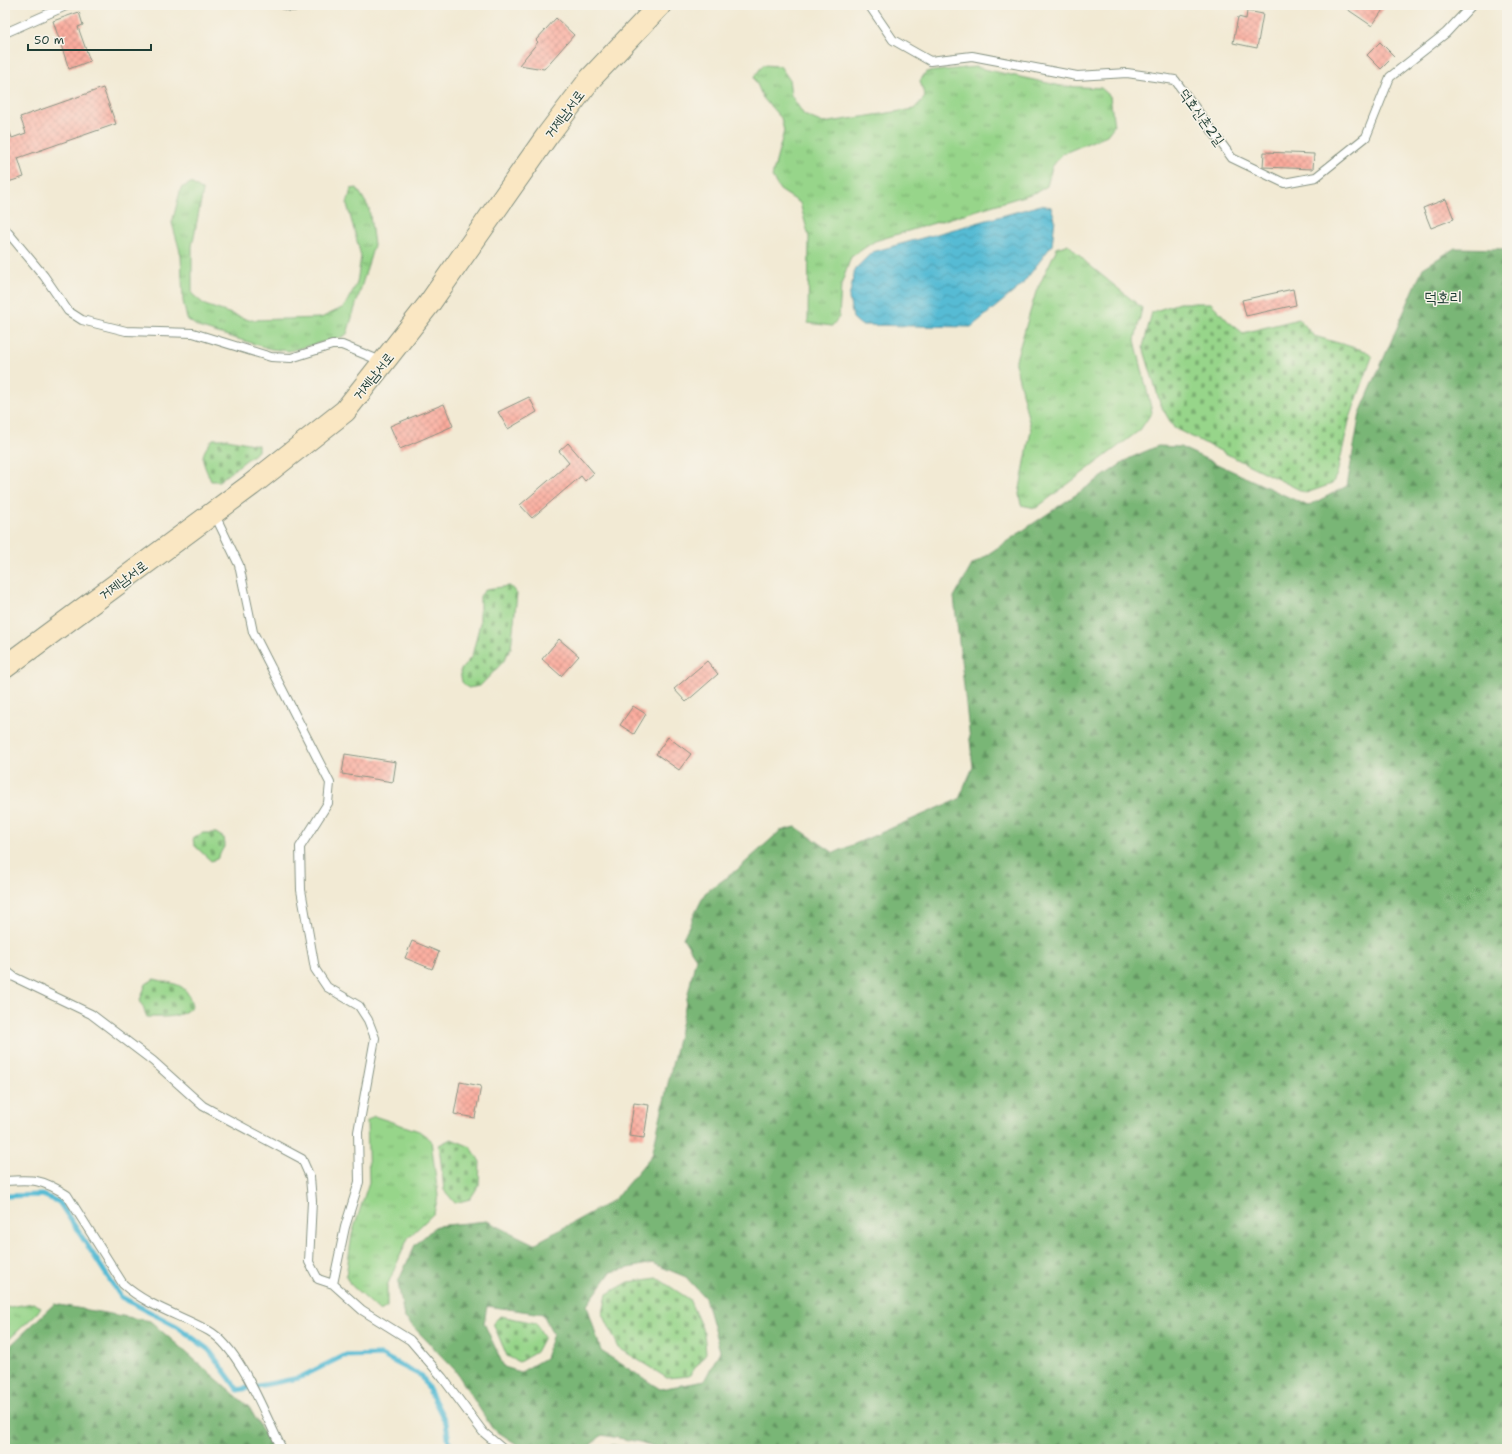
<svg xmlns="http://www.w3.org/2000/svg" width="1512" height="1454" font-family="'Shantell Sans','Poor Story',sans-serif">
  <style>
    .grass { fill: url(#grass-tufts); stroke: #5b895f }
    .forest { fill: url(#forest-firs); stroke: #4c7a55; fill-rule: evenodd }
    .cemetery { fill: url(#cemetery-stones); stroke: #5b895f }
    .water { fill: url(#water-waves); stroke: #3a7c84 }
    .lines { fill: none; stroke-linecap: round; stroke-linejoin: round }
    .stream { stroke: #56bbd4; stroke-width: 5 }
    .building { fill: url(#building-cross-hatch) }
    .lane-casing { stroke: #889484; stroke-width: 10 }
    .secondary-casing { stroke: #889484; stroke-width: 24 }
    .lane { stroke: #fff; stroke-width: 8 }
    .secondary { stroke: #fae7c3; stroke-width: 22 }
    .labels { text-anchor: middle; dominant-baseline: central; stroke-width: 3; stroke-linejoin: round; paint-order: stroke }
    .street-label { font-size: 14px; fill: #1f3d34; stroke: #f7f3e8 }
    .quarter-label { font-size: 16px; fill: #1f3d34; stroke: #f7f3e8 }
  </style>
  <defs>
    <pattern id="grass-tufts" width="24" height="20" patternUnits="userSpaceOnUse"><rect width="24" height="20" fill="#97d58a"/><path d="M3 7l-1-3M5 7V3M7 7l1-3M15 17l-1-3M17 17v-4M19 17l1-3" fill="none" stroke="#7bae72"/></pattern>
    <pattern id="forest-firs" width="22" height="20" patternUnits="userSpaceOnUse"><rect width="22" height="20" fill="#79b676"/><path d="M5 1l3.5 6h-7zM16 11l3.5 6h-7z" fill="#639562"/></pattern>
    <pattern id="cemetery-stones" width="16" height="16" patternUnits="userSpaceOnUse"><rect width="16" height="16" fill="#97d58a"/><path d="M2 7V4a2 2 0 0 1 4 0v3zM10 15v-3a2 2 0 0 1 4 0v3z" fill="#7bae72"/></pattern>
    <pattern id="water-waves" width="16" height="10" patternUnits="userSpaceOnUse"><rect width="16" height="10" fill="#56bbd4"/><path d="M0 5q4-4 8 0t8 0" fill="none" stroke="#4799ad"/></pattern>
    <pattern id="building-cross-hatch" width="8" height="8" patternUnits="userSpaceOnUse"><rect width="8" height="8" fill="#fbab9d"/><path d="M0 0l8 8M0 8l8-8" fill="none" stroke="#cb8c81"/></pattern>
  </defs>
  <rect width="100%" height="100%" fill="#f7f3e8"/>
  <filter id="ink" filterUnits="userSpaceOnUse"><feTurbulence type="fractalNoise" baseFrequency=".025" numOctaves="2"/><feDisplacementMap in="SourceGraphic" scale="8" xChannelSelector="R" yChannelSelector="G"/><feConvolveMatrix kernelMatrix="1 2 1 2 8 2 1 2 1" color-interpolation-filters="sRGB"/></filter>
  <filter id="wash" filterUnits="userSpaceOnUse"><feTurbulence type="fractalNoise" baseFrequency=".012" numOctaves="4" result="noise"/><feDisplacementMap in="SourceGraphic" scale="16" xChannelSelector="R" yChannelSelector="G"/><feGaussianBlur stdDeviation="0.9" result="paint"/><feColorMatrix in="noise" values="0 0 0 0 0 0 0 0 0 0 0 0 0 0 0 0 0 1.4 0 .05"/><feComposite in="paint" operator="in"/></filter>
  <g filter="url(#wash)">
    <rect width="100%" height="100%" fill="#f2ead4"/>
    <!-- grass -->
    <path class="grass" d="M763 65 780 66 789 79 791 95 804 115 823 123 914 109 925 97 920 81 926 72 975 67 1061 86 1101 88 1110 96 1114 126 1107 135 1062 154 1052 167 1047 186 1037 192 875 241 851 257 841 285 839 317 832 326 808 323 809 237 800 203 780 190 772 177 784 131 781 118 763 98 754 77Z
      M191 183 203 191 192 246V294L205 305 249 320 321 318 344 307 357 283 361 256 347 204 351 189 357 188 369 208 374 245 347 334 342 337 289 351 271 349 198 327 187 319 183 301 181 255 172 223 181 188Z
      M1068 244 1088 264 1142 308 1135 340 1152 412 1140 430 1036 508 1021 505 1019 494 1031 430 1015 363 1036 292 1057 248Z
      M374 1116 419 1131 431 1140 438 1196 434 1213 408 1238 387 1286V1307L380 1311 350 1284 346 1276 352 1234 369 1182 367 1121Z
      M33 1303 41 1307 37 1313 5 1343V1308Z"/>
    <!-- forest -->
    <path class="forest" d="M1455 248 1507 249V1449H662L640 1442 602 1435 586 1449H524L492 1428 455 1370 404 1317 398 1282 415 1245 436 1226 487 1221 534 1244 614 1200 652 1155 696 958 683 938 705 893 737 870 780 831 796 827 834 853 959 799 973 767 954 597 972 565 1130 458 1158 446 1180 447 1308 506 1347 486 1360 413 1423 268ZM652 1263 686 1277 705 1298 720 1351 704 1381 660 1389 601 1351 587 1305 611 1272ZM487 1306 543 1314 553 1334 545 1358 521 1372 504 1367 484 1323Z
      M54 1304 150 1321 249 1407 273 1449H5V1351Z"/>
    <!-- cemetery -->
    <path class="cemetery" d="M1179 303H1211L1229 322 1243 333 1299 319 1314 336 1366 351 1372 357 1349 421 1337 474 1332 484 1306 493 1174 428 1161 406 1143 347 1152 312Z
      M213 439H227L258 445V451L219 481H211C202 460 198 457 213 439Z
      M510 586 517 594 511 648 503 662 480 686 468 688 462 682 460 671 472 656 480 623V596L486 589Z
      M203 833H216L224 838 225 845 217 859 211 861 194 845 193 838Z
      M154 979C176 985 187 982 192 1006 180 1019 164 1017 147 1017L140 1000 146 984Z
      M451 1139 471 1147 480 1162 479 1185 470 1199 455 1203 444 1190 439 1145Z
      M657 1278 689 1299 704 1333 706 1353 689 1376 667 1378 619 1348 603 1314 607 1294 629 1282Z
      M500 1316 536 1323 544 1337 536 1352 519 1362 507 1356 493 1323Z
      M614 1445 628 1449H599L603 1446Z"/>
    <!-- water -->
    <path class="water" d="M1041 205 1051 207 1055 219 1052 245 1021 286 971 327 861 325 853 318 849 298 855 269 872 252Z"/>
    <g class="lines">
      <!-- stream -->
      <path class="stream" d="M5 1196 42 1195 59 1202 121 1297 178 1327 209 1350 238 1390 299 1378 343 1356 381 1355 422 1376 446 1423 450 1449"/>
    </g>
    <g id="blocks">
      <!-- building -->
      <path class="building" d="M1341 5H1386L1372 26Z
        M1247 11 1263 14 1257 48 1233 43 1238 17 1246 19Z
        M79 12 83 25 78 27 90 61 69 69 53 21Z
        M556 18 574 35 544 69 519 65 538 42 536 40Z
        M1380 42 1394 56 1381 69 1367 55Z
        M103 88 116 124 18 158 24 177 5 183V127H8L12 138 26 133 20 117Z
        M1264 152 1314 154 1313 169 1263 167Z
        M1446 199 1454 219 1431 228 1423 208Z
        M1293 289 1296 305 1246 316 1242 300Z
        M529 397 537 412 508 429 498 412Z
        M444 404 453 426 400 449 390 426Z
        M568 443 594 473 585 481 581 476 532 518 520 505 569 463 559 451Z
        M559 639 579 656 561 676 542 659Z
        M707 661 718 674 686 702 674 689Z
        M633 706 646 714 634 734 620 725Z
        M668 737 691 754 679 770 656 754Z
        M345 754 396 762 393 782 342 774Z
        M412 941 439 952 432 969 405 958Z
        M460 1082 481 1086 475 1118 454 1114Z
        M634 1103 649 1105 644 1138 629 1136Z"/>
    </g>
  </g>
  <g filter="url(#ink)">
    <use href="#blocks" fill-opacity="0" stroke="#889484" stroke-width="1"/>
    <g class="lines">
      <!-- lane casing -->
      <g class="lane-casing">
        <path id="lane" d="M284 5 291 7 312 5
          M869 5 893 40 930 61 972 56 1077 76 1127 73 1175 80 1232 158 1284 183 1316 177 1366 137 1390 77 1446 33 1472 5
          M5 33 68 5
          M5 229 44 276 68 311 82 320 126 331 193 333 271 357 291 358 332 345H342L381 361
          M214 513 239 565 253 632 330 783 328 803 300 847 301 890 315 969 327 987 359 1006 368 1020 375 1038 358 1132 359 1182 345 1227 333 1284
          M5 970 14 977 91 1014 153 1061 203 1106 302 1159 310 1177 312 1201 309 1262 318 1279 333 1284 362 1310 410 1340 442 1377 483 1432 503 1449
          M5 1181C33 1179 42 1179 67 1195L123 1284C147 1306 180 1315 209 1331 241 1349 265 1416 282 1449"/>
      </g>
      <!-- secondary casing -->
      <g class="secondary-casing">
        <path id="secondary" d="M5 667 251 485 345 411 429 304 547 136 591 78 660 5"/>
      </g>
      <!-- lane -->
      <use href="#lane" class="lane"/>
      <!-- secondary -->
      <use href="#secondary" class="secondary"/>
    </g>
  </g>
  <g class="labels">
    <!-- street labels -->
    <g class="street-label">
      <text transform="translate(564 114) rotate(-53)">거제남서로</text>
      <text transform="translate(1202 117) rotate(54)">덕호신촌2길</text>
      <text transform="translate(373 376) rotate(-51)">거제남서로</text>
      <text transform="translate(123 580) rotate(-36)">거제남서로</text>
    </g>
    <!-- quarter labels -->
    <g class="quarter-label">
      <text x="1443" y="297">덕호리</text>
    </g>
  </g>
  <!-- margin -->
  <rect width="1512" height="1454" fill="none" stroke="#f7f3e8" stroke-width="20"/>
  <!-- scale -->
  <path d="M28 44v6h123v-6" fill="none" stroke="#1f3d34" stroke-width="2"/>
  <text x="34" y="44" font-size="12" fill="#1f3d34" stroke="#f7f3e8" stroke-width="3" paint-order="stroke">50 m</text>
</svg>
